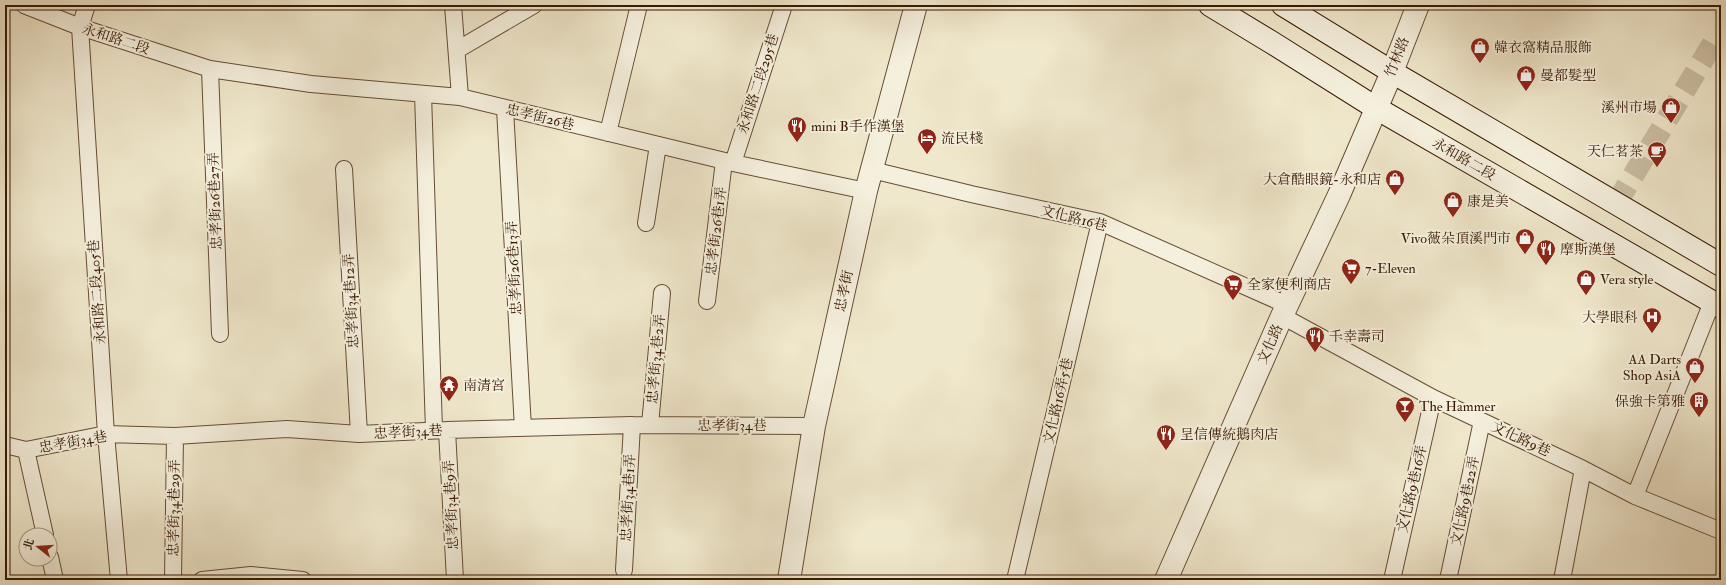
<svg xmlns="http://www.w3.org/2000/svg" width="1726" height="585" font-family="'IM FELL Double Pica','Noto Serif TC',serif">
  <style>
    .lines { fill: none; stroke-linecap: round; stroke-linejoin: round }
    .street-tunnel { stroke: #cbbfa4; stroke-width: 22; stroke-dasharray: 22 11; stroke-linecap: butt }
    .lane-casing { stroke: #664d34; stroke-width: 18 }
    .street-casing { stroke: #664d34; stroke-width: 24 }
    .secondary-casing { stroke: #381902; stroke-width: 24 }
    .lane { stroke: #f5f0de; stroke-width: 16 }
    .street { stroke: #f5f0de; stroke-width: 22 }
    .secondary { stroke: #f5f0de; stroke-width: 22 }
    .labels { text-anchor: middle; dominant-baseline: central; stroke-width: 4; stroke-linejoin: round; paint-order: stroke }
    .street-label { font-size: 14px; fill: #381902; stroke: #f5f0de }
    .poi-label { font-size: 14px; fill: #381902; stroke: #f5f0de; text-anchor: start }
  </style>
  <rect width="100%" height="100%" fill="#f0e8cc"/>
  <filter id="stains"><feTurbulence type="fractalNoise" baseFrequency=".005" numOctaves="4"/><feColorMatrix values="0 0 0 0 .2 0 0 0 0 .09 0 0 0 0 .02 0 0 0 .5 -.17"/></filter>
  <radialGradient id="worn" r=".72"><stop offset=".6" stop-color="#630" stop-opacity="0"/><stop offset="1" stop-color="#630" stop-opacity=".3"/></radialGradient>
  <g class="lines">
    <!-- street-tunnel -->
    <path class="street-tunnel" d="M1616 204 1718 35H1721"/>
    <!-- lane casing -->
    <g class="lane-casing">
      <path id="lane" d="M24 5 80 27 210 69 311 84 460 97 733 163 866 191
        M87 5 80 27 106 434 119 580
        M453 5 460 97
        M457 50 534 5
        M210 69 220 334
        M423 94 434 430
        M505 109 523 428
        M608 133 639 5
        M733 163 784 5
        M344 169 359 434
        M872 170 971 194 1100 222 1287 305
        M646 223 658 145
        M707 301 724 161
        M1282 316 1433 398 1583 469 1635 496 1721 531
        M650 425 662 293
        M447 430 455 580
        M5 445 26 450 106 434 175 436 287 429 359 434 447 430 632 425 814 426
        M26 450 45 535
        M1635 496 1712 302
        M50 557 55 580
        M624 570 632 425
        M173 580 175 436
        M202 580 251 575 303 580
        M1015 580 1100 222
        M1392 580 1433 398
        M1448 580 1482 421
        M1562 580 1583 469"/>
    </g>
    <!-- street casing -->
    <g class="street-casing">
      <path id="street" d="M789 580 814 426 866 191 916 5
        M1166 580 1282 316 1339 195 1392 72 1418 5"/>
    </g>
    <!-- secondary casing -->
    <g class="secondary-casing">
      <path id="secondary" d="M1210 5 1271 42 1376 108 1721 307
        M1283 5 1392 72 1721 265"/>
    </g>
    <!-- lane -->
    <use href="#lane" class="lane"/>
    <!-- street -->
    <use href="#street" class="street"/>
    <!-- secondary -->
    <use href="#secondary" class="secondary"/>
  </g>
  <!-- icons -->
  <defs>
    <g id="shop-pin" transform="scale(1)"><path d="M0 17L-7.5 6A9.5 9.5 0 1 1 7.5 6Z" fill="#8f2418" stroke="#f5f0de"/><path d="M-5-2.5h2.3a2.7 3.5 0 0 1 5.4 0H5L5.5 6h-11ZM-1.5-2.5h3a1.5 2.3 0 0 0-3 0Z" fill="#fff"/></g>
    <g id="restaurant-pin" transform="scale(1)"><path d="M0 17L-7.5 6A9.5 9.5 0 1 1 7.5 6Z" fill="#8f2418" stroke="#f5f0de"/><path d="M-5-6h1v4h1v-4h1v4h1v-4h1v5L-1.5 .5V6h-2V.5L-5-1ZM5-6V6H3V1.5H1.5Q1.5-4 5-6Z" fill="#fff"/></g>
    <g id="hotel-pin" transform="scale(1)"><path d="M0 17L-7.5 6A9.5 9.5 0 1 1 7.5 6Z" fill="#8f2418" stroke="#f5f0de"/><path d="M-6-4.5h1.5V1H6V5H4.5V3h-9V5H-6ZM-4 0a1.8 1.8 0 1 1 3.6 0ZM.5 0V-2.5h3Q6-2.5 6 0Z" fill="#fff"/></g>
    <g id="cafe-pin" transform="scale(1)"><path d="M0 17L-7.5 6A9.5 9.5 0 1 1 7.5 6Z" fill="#8f2418" stroke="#f5f0de"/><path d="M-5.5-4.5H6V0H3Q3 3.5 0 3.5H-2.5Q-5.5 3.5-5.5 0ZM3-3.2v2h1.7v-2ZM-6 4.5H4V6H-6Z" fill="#fff"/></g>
    <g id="supermarket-pin" transform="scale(1)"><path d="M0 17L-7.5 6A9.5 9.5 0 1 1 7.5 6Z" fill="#8f2418" stroke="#f5f0de"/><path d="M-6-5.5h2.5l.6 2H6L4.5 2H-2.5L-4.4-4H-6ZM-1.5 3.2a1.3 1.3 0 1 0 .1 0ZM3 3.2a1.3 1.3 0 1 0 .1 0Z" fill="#fff"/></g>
    <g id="hospital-pin" transform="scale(1)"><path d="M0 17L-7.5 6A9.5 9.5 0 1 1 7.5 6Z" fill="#8f2418" stroke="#f5f0de"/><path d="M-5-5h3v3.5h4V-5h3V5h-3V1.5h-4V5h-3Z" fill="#fff"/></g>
    <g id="temple-pin" transform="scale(1)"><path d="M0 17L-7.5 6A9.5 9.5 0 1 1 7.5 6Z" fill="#8f2418" stroke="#f5f0de"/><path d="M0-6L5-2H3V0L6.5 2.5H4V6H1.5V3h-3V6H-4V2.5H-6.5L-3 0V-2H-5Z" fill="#fff"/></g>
    <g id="building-pin" transform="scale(1)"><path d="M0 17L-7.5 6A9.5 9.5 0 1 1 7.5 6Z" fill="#8f2418" stroke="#f5f0de"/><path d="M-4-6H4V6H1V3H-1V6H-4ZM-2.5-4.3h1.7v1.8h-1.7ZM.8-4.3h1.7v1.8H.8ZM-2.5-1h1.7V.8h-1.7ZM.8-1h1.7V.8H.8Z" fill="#fff"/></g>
    <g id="bar-pin" transform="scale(1)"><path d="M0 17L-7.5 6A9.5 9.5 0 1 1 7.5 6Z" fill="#8f2418" stroke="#f5f0de"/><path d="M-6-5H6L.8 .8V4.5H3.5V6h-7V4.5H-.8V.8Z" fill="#fff"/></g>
  </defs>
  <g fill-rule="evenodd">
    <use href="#shop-pin" x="1480" y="47"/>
    <use href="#shop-pin" x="1526" y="75"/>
    <use href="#shop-pin" x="1671" y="107"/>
    <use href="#restaurant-pin" x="797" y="126"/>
    <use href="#hotel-pin" x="927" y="138"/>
    <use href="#cafe-pin" x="1657" y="151"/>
    <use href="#shop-pin" x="1395" y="179"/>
    <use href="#shop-pin" x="1453" y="201"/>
    <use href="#shop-pin" x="1525" y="238"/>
    <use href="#restaurant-pin" x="1546" y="249"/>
    <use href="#supermarket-pin" x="1351" y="268"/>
    <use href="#shop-pin" x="1586" y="279"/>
    <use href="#supermarket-pin" x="1233" y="284"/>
    <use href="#hospital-pin" x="1652" y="317"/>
    <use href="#restaurant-pin" x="1315" y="336"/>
    <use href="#shop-pin" x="1695" y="367"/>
    <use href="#temple-pin" x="449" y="385"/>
    <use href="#building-pin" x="1699" y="401"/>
    <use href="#bar-pin" x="1405" y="406"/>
    <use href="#restaurant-pin" x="1166" y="434"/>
  </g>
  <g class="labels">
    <!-- street labels -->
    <g class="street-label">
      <text transform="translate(116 39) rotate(18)">永和路二段</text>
      <text transform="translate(1397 57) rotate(-68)">竹林路</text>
      <text transform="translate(758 84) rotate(-72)">永和路二段295巷</text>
      <text transform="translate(540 117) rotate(14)">忠孝街26巷</text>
      <text transform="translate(1464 159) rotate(30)">永和路二段</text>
      <text transform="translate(215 201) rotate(-92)">忠孝街26巷27弄</text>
      <text transform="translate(1074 218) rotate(14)">文化路16巷</text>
      <text transform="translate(716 231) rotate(-83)">忠孝街26巷1弄</text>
      <text transform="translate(514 268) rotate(-93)">忠孝街26巷13弄</text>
      <text transform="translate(844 291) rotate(-78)">忠孝街</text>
      <text transform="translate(97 292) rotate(-94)">永和路二段405巷</text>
      <text transform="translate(351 301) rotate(-93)">忠孝街34巷12弄</text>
      <text transform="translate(1270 344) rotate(-66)">文化路</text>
      <text transform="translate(656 359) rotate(-85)">忠孝街34巷2弄</text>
      <text transform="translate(1058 401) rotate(-77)">文化路16弄5巷</text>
      <text x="732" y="425">忠孝街34巷</text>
      <text transform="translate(408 432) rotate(-3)">忠孝街34巷</text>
      <text transform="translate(1521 439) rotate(25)">文化路9巷</text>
      <text transform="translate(73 442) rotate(-10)">忠孝街34巷</text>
      <text transform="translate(1412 489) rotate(-77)">文化路9巷16弄</text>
      <text transform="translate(628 498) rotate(-87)">忠孝街34巷1弄</text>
      <text transform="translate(1465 501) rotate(-78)">文化路9巷22弄</text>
      <text transform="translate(451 505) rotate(-93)">忠孝街34巷9弄</text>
      <text transform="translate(174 508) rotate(-89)">忠孝街34巷29弄</text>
    </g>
    <!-- poi labels -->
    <g class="poi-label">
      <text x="1494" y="47">韓衣窩精品服飾</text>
      <text x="1540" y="75">曼都髮型</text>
      <text x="1657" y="107" text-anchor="end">溪州市場</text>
      <text x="811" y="126">mini B手作漢堡</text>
      <text x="941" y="138">流民棧</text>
      <text x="1643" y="151" text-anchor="end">天仁茗茶</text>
      <text x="1381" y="179" text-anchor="end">大倉酷眼鏡-永和店</text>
      <text x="1467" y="201">康是美</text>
      <text x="1511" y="238" text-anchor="end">Vivo薇朵頂溪門市</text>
      <text x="1560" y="249">摩斯漢堡</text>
      <text x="1365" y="268">7-Eleven</text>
      <text x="1600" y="279">Vera style</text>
      <text x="1247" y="284">全家便利商店</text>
      <text x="1638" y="317" text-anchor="end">大學眼科</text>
      <text x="1329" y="336">千幸壽司</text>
      <text x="1681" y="359" text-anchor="end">AA Darts<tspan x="1681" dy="16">Shop AsiA</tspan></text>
      <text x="463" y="385">南清宮</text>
      <text x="1685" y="401" text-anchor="end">保強卡第雅</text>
      <text x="1419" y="406">The Hammer</text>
      <text x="1180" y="434">呈信傳統鵝肉店</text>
    </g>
  </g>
  <!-- margin -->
  <rect width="1726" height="585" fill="none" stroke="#f0e8cc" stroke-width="20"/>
  <rect x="6" y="6" width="1714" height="573" fill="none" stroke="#381902" stroke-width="2"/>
  <rect x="10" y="10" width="1706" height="565" fill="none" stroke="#381902"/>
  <!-- north arrow -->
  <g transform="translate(38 547) rotate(287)"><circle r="19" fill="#f5f0de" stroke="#a99a86"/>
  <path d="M0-3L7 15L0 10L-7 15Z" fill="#8f2418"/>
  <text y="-6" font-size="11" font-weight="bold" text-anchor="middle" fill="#381902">北</text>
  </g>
  <rect width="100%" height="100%" filter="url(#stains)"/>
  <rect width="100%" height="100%" fill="url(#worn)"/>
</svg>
